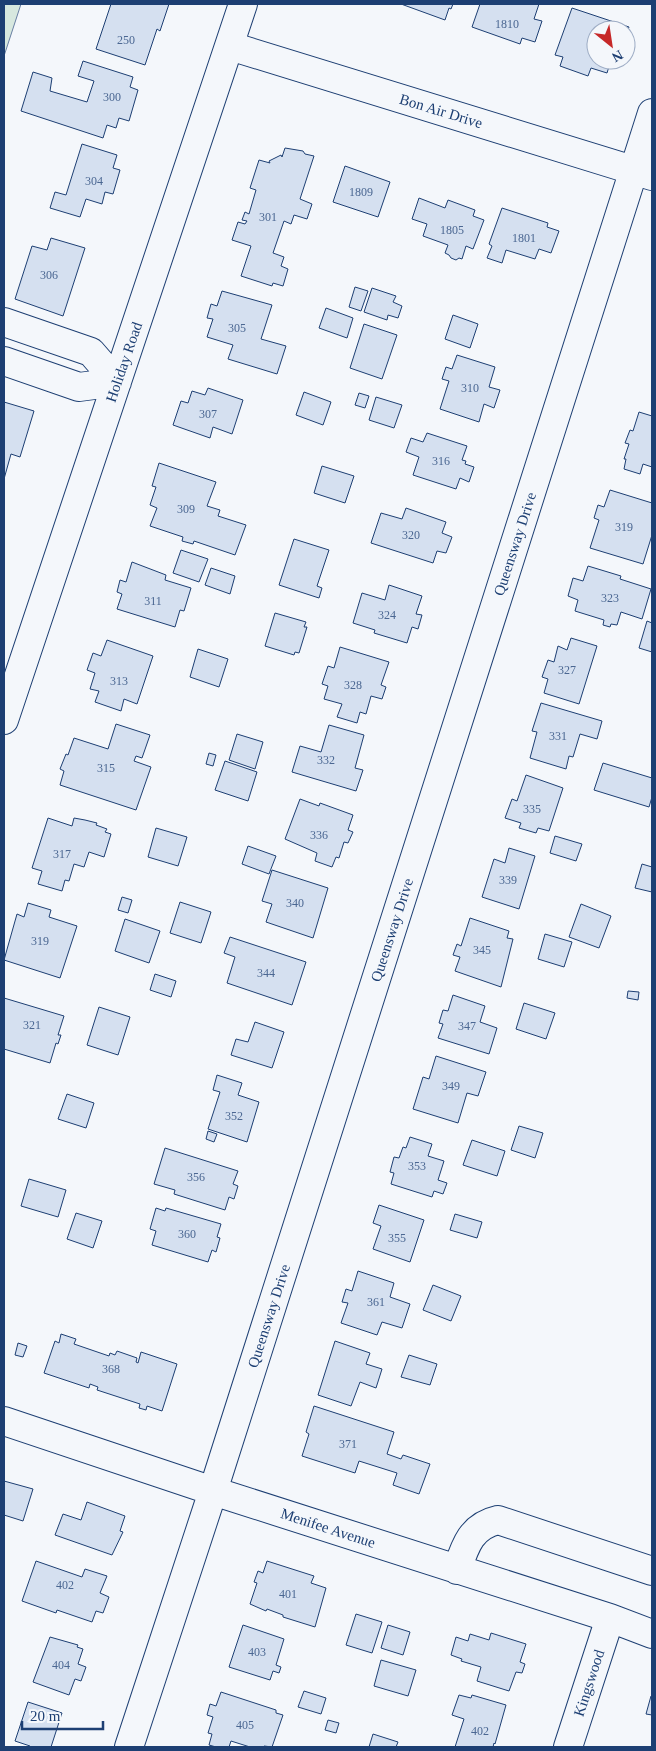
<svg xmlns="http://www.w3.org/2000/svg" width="656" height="1751" font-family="'Times New Roman',serif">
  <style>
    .green { fill: #d7e8df; stroke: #687fa3 }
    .building { fill: #d5e0f0; stroke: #1d3f73 }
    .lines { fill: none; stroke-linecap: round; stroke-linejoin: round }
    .minor-casing { stroke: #1d3f73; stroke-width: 30 }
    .minor { stroke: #f4f7fb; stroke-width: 28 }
    .labels { text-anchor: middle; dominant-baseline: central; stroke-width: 4; stroke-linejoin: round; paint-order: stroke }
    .number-label { font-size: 12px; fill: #4b6792 }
    .street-label { font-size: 15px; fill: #1d3f73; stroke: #f4f7fb }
  </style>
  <rect width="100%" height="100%" fill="#f4f7fb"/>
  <!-- green -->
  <path class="green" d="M4 4H21L4 56Z"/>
  <!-- building -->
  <path class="building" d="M111 4H169L160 31 157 29 145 65 96 49Z
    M401 4H453L451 9 449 8 445 20Z
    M480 4H539L534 19 542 21 535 42 522 38 520 44 472 27Z
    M572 8 629 27 626 35V30H596V60H611L607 73 591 68 588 76 560 66 563 57 555 55Z
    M83 61 133 77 130 87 138 90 129 121 119 118 116 128 107 125 103 138 21 111 33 72 52 78 50 91 87 102 94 81 78 76Z
    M82 144 117 155 113 168 120 170 113 194 105 192 102 204 86 199 80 217 50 208 55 192 66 195Z
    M285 148 303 151 305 154 314 156 300 199 312 204 307 219 294 215 291 224 284 221 273 253 284 257 281 266 288 269 283 286 273 283 272 286 241 276 251 246 232 240 238 222 245 224 247 221 242 220 245 212 249 214 256 190 250 188 259 160 270 163 269 161 281 155 282 157Z
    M345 166 390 182 378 217 333 202Z
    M419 198 445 208 448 200 475 210 473 216 484 220 473 249 466 246 462 259 459 258 456 260 451 258 449 255 445 253 448 245 423 236 427 224 412 219Z
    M502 208 548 223 547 227 559 231 551 253 539 249 535 259 506 250 502 263 487 258 492 246 489 244Z
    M51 238 85 248 63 316 15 299 32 246 47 250Z
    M355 287 368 291 361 311 349 307Z
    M372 288 396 296 393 302 402 306 398 318 388 315 387 320 364 312Z
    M222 291 272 305 261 339 286 346 277 374 228 359 233 345 207 337 213 319 207 318 211 304 217 306Z
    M326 308 353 318 347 338 319 328Z
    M453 315 478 324 470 348 445 339Z
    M364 324 397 335 382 379 350 368Z
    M457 355 495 367 489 387 500 390 494 408 484 404 479 422 440 409 449 381 442 379 446 367 452 369Z
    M208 388 243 400 232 434 213 427 210 438 173 425 181 401 188 403 192 391 205 395Z
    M304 392 331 402 323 425 296 415Z
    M359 393 369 396 365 408 355 405Z
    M376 397 402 405 394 428 369 420Z
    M4 402 34 411 20 457 11 454 4 479Z
    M639 412 652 416V467L643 464 640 474 624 469 626 459H624L629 444 625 443 630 430 633 431Z
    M427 433 467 446 462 460 466 461 465 464 474 467 469 482 460 478 456 489 413 475 419 457 406 452 411 438 423 442Z
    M159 463 216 482 207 506 220 510 218 516 246 525 235 555 194 541 193 544 182 541 183 537 150 526 157 508 150 505 156 487 152 486Z
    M322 466 354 476 345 503 314 493Z
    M610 490 652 503V535L643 564 590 548 599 520 594 518 598 505 604 507Z
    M406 508 446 522 442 533 452 537 446 553 437 551 433 563 371 543 381 513 402 519Z
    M294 539 329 550 317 586 322 588 319 598 279 585Z
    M181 550 208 559 199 582 173 573Z
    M132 562 166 575 165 580 191 588 184 611 180 610 175 627 117 609 122 594 117 592 120 580 126 582Z
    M588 566 621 576 620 579 651 589 642 619 621 612 617 625 611 624 610 627 603 625 604 620 575 611 578 600 568 596 573 578 583 581Z
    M211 568 235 576 230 594 205 585Z
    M389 585 422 596 416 614 422 615 418 629 412 627 407 643 374 633 375 630 353 623 362 593 385 600Z
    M275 613 306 622 304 627H307L299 653 295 652 294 655 265 646Z
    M647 621 652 623V652L639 648Z
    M571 638 597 646 579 704 544 693 548 679 542 677 548 660 554 662 558 646 567 650Z
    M107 640 153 656 137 704 124 699 121 711 95 702 99 691 90 689 95 673 87 670 93 653 101 656Z
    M340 647 389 662 381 685 386 687 382 699 371 696 366 714 360 712 357 723 337 717 342 704 324 699 328 686 322 684 328 666 334 668Z
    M198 649 228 659 219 687 190 677Z
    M541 703 602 721 597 739 580 734 573 757 569 756 566 769 530 758 537 732 532 731Z
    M116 724 150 735 142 758 136 756 134 761 151 767 136 810 60 785 64 771 60 769 66 754 68 755 74 738 108 749Z
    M329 725 364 735 355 768 363 770 356 791 292 772 300 746 321 752Z
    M237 734 263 742 255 769 229 760Z
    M209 753 216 755 213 766 206 764Z
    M225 761 257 772 248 801 215 790Z
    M603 763 652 778V797L649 807 594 790Z
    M526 775 563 788 549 831 538 828 536 833 519 828 521 823 505 818 512 799 517 801Z
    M300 799 319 806 320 803 353 815 348 830 353 832 348 843 344 842 339 858 336 857 332 867 315 861 317 853 285 839Z
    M48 818 72 826 74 818 85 820 97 823 96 825 107 829 105 832 111 834 104 857 89 852 84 867 74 864 69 881 65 880 62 891 38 884 42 871 32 868Z
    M156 828 187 837 178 866 148 857Z
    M555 836 582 844 576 861 550 853Z
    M248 846 276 856 269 874 242 864Z
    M509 848 535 856 519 909 482 897 494 859 505 863Z
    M642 864 652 867V892L635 888Z
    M272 870 328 888 313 938 266 922 272 904 262 901Z
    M122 897 132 900 128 913 118 910Z
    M180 902 211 912 201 943 170 933Z
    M28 903 51 910 49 917 77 926 60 978 4 960 17 914 24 917Z
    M581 904 611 916 599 948 569 937Z
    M470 918 509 931 507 938 513 939 501 987 455 971 460 957 453 955 457 944 461 946Z
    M125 919 160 931 149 963 115 951Z
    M545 934 572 942 564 967 538 959Z
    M230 937 306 962 292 1005 227 983 235 957 224 953Z
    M155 974 176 981 171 997 150 990Z
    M628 991 639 992 638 1000 627 998Z
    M453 995 485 1006 480 1022 497 1028 489 1054 438 1038 443 1024 439 1023 443 1010 448 1011Z
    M4 998 64 1016 58 1035H61L58 1044 56 1043 50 1063 4 1049Z
    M524 1003 555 1013 546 1039 516 1029Z
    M99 1007 130 1017 118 1055 87 1045Z
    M255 1022 284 1032 272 1068 231 1055 236 1039 248 1042Z
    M436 1056 486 1072 478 1096 467 1093 458 1123 413 1109 423 1077 429 1079Z
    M217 1075 242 1083 238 1095 259 1102 247 1142 208 1129 220 1092 213 1090Z
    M67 1094 94 1103 86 1128 58 1119Z
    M519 1126 543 1133 535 1158 511 1150Z
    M208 1131 217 1134 214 1142 206 1139Z
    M410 1137 432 1144 428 1156 444 1161 438 1180 447 1183 443 1194 434 1191 432 1197 391 1184 394 1173 390 1172 394 1157 399 1158 403 1147 406 1148Z
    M472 1140 505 1151 497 1176 463 1165Z
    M165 1148 238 1171 233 1184 238 1186 234 1199 229 1197 225 1210 174 1194 175 1190 154 1184Z
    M29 1179 66 1190 58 1217 21 1206Z
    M379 1205 424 1220 410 1262 373 1249 381 1226 373 1223Z
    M156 1208 165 1211 166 1208 221 1224 217 1237 220 1238 216 1252 212 1250 208 1262 152 1245 156 1231 150 1229Z
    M76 1213 102 1221 93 1248 67 1239Z
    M455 1214 482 1222 477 1238 450 1230Z
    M358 1271 394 1283 390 1297 410 1304 402 1328 382 1322 377 1335 341 1323 348 1303 342 1302 346 1289 352 1291Z
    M433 1285 461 1296 451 1321 423 1310Z
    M61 1334 76 1339 74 1344 109 1356 110 1353 115 1355 117 1351 137 1358 136 1362 138 1363 141 1352 177 1364 162 1411 147 1406 146 1410 139 1408 140 1404 97 1390 98 1387 90 1384 89 1388 44 1373 55 1341 59 1343Z
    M335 1341 370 1353 366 1364 382 1369 376 1388 360 1382 351 1406 318 1395Z
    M18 1343 27 1346 23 1357 15 1355Z
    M409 1355 437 1364 430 1385 401 1377Z
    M314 1406 394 1432 387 1454 401 1459 403 1455 430 1464 419 1494 393 1485 397 1473 359 1461 355 1473 302 1456 309 1434 306 1432Z
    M4 1481 33 1489 23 1521 4 1515Z
    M87 1502 125 1516 120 1531 123 1532 112 1555 55 1535 63 1514 81 1520Z
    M36 1561 82 1577 85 1569 107 1576 100 1593 109 1597 103 1613 96 1611 92 1622 57 1610 56 1613 22 1601Z
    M267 1561 314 1576 311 1583 326 1588 315 1627 283 1617V1615L267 1609 266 1611 250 1604 257 1583 254 1582 258 1571 263 1573Z
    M356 1614 382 1622 372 1653 346 1645Z
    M243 1625 284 1639 276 1665 281 1667 279 1673 273 1671 270 1680 229 1667Z
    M388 1625 410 1632 403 1655 381 1648Z
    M491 1633 526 1644 520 1662 525 1664 522 1673 516 1672 509 1691 477 1681 481 1667 461 1661 462 1659 451 1655 456 1637 468 1641 470 1634 489 1640Z
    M50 1637 78 1645 77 1647 83 1649 78 1664 86 1667 81 1681 75 1679 69 1695 33 1682Z
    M381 1660 416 1670 408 1696 374 1686Z
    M304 1691 326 1698 321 1714 298 1707Z
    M221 1692 276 1710V1713L283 1715 272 1747 264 1746V1747H250L231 1741 229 1747H216L209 1745 212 1734 208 1733 213 1717 207 1715 210 1704 216 1706Z
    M459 1695 471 1698 472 1695 506 1705 495 1744 494 1743 493 1747H455L464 1719 452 1715Z
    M651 1696H652V1715L646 1714Z
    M28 1702 62 1713 51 1747H30V1746L15 1741Z
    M328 1720 339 1723 336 1733 325 1730Z
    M373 1734 398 1742 396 1747H369Z"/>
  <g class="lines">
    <!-- minor casing -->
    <g class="minor-casing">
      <path id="minor" d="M230 46 652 176
        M4 322 91 352 117 382
        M4 361 79 387 117 382
        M4 720 243 4
        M4 1421 213 1491 610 1618 652 1634
        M457 1570C465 1546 471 1526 498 1520L652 1571
        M129 1747 213 1491 652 113
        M568 1747 610 1618"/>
    </g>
    <!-- minor -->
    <use href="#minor" class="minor"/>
  </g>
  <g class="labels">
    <!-- number labels -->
    <g class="number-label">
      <text x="507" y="24">1810</text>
      <text x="126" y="40">250</text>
      <text x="112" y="97">300</text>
      <text x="94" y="181">304</text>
      <text x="361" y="192">1809</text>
      <text x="268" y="217">301</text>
      <text x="452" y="230">1805</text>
      <text x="524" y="238">1801</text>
      <text x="49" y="275">306</text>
      <text x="237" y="328">305</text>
      <text x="470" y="388">310</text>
      <text x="208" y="414">307</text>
      <text x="441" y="461">316</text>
      <text x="186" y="509">309</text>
      <text x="624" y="527">319</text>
      <text x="411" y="535">320</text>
      <text x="610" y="598">323</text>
      <text x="153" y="601">311</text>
      <text x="387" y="615">324</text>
      <text x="567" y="670">327</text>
      <text x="119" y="681">313</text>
      <text x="353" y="685">328</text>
      <text x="558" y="736">331</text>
      <text x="326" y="760">332</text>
      <text x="106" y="768">315</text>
      <text x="532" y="809">335</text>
      <text x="319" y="835">336</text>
      <text x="62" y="854">317</text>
      <text x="508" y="880">339</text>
      <text x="295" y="903">340</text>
      <text x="40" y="941">319</text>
      <text x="482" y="950">345</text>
      <text x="266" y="973">344</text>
      <text x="32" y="1025">321</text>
      <text x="467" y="1026">347</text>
      <text x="451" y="1086">349</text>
      <text x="234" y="1116">352</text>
      <text x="417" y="1166">353</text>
      <text x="196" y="1177">356</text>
      <text x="187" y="1234">360</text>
      <text x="397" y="1238">355</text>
      <text x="376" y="1302">361</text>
      <text x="111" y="1369">368</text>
      <text x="348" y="1444">371</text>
      <text x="65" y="1585">402</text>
      <text x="288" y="1594">401</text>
      <text x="257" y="1652">403</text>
      <text x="61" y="1665">404</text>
      <text x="245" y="1725">405</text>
      <text x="480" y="1731">402</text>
    </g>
    <!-- street labels -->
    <g class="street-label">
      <text transform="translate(441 111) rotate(17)">Bon Air Drive</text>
      <text transform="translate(124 362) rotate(-71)">Holiday Road</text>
      <text transform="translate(515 544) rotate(-72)">Queensway Drive</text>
      <text transform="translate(392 930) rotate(-72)">Queensway Drive</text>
      <text transform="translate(269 1316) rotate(-72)">Queensway Drive</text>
      <text transform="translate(328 1528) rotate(18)">Menifee Avenue</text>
      <text transform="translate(589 1683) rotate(-72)">Kingswood</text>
    </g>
  </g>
  <!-- border -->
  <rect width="656" height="1751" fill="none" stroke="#1d3f73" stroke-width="10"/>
  <!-- north arrow -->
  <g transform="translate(611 45) rotate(150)"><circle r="24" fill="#f4f7fb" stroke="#9eadc5"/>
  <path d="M0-4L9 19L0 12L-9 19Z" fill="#c62828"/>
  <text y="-8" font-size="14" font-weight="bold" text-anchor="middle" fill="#1d3f73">N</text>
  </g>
  <!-- scale -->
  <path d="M22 1721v8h81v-8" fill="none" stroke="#1d3f73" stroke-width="2.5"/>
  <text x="30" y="1721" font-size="15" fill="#1d3f73" stroke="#f4f7fb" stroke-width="4" paint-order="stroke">20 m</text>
</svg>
